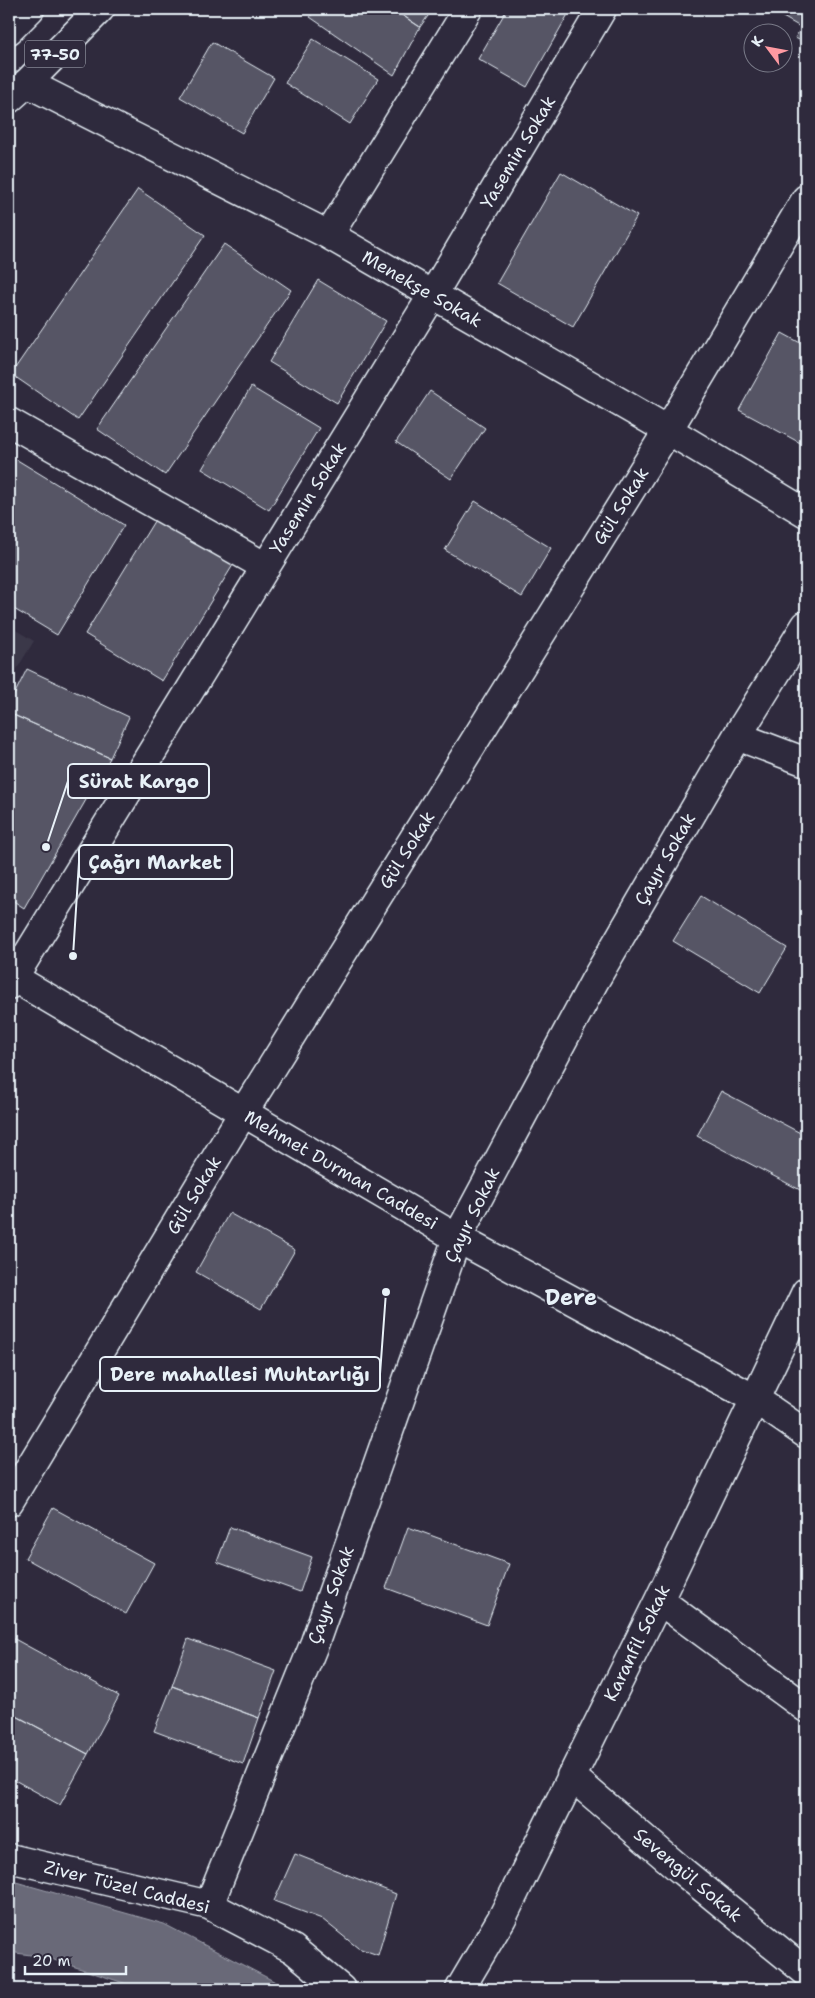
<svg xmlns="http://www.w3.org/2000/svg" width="815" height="1998" font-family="'Shantell Sans',sans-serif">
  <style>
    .built { fill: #3b3749 }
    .water { fill: #696978; stroke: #9c9fab }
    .building { fill: #575565; stroke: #e8f1f8 }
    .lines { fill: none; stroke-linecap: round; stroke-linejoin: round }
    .street-casing { stroke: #e8f1f8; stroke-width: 31 }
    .primary-casing { stroke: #e8f1f8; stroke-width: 31 }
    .street { stroke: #2f2a3d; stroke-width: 28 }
    .primary { stroke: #2f2a3d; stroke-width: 28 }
    .labels { text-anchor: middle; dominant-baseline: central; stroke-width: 4; stroke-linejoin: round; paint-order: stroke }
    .shield { fill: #2f2a3d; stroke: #b0b5c0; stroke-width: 1 }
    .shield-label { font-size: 16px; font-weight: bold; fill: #e8f1f8 }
    .street-label { font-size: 18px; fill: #e8f1f8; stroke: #2f2a3d }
    .district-label { font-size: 22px; font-weight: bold; fill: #e8f1f8; stroke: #2f2a3d }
    .leader { fill: none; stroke: #e8f1f8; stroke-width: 2 }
    .callout-dot { fill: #e8f1f8; stroke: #2f2a3d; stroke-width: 2 }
    .callout { fill: #2f2a3d; stroke: #e8f1f8; stroke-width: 2 }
    .callout-label { font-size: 19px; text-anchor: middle; font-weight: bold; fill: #e8f1f8 }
  </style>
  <rect width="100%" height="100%" fill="#2f2a3d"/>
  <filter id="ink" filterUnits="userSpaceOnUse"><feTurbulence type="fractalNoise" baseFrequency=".02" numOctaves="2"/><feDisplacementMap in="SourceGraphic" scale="10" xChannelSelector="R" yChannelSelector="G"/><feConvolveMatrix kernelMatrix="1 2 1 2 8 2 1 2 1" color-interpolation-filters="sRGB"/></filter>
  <g filter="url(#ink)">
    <!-- built -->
    <path class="built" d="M9 626 34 641 9 682Z"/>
    <!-- water -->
    <path class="water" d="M9 1880 164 1924 289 1989H142L45 1957 9 1952Z"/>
    <!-- building -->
    <path class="building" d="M316 9H393L420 27 394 75 310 17Z
      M393 9H433L420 27Z
      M507 9H571L527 87 478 59Z
      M769 9H806V20L802 28Z
      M806 20V43L795 38Z
      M313 39 378 79 350 124 285 83Z
      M212 42 274 78 242 133 180 97Z
      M561 172 637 216 573 327 497 283Z
      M138 189 205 235 78 420 11 374Z
      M224 244 291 290 165 475 97 429Z
      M318 280 386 321 337 403 269 362Z
      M782 333 806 346V446L739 410Z
      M251 387 319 428 269 510 202 469Z
      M430 391 485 428 451 479 396 442Z
      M9 455 124 525 57 635 9 606Z
      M475 501 551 548 522 597 445 550Z
      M156 518 233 565 162 681 85 634Z
      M27 669 129 717 110 758 9 713V705Z
      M9 713 110 758 24 908 9 898Z
      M701 896 787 948 760 993 673 941Z
      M721 1091 806 1136V1188L804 1192 697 1136Z
      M229 1213 295 1250 261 1309 196 1272Z
      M53 1508 154 1563 126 1614 25 1558Z
      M230 1527 312 1557 300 1592 217 1562Z
      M408 1527 509 1564 487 1625 386 1588Z
      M9 1636 119 1696 88 1754 9 1712Z
      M188 1639 276 1671 259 1718 172 1686Z
      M172 1686 259 1718 243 1764 154 1731Z
      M9 1712 88 1754 60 1805 9 1777Z
      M295 1854 396 1894 378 1955 358 1948 322 1919 274 1901Z"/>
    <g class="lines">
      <!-- street casing -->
      <g class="street-casing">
        <path id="street" d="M27 83 329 235 668 430 806 513
          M329 235 468 9
          M9 422 266 567
          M737 736 806 762
          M9 975 457 1238 755 1399 806 1434
          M9 985 432 296 602 9
          M9 1502 243 1113 668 430 806 199
          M659 1600 806 1708
          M571 1776 681 1870 806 1972
          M9 1858 209 1905 293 1949 341 1989
          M209 1905 315 1642 457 1238 594 982 737 736 806 625
          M460 1989 502 1918 659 1600 806 1292"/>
      </g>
      <!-- primary casing -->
      <g class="primary-casing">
        <path id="primary" d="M9 30 30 9
          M9 99 27 83 100 9"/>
      </g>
      <!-- street -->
      <use href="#street" class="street"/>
      <!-- primary -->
      <use href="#primary" class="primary"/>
    </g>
  </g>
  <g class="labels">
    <!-- shield labels -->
    <rect class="shield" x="25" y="40.5" width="60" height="27" rx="4"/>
    <g class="shield-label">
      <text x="55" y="54">77-50</text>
    </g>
    <!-- street labels -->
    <g class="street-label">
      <text transform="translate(518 152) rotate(-59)">Yasemin Sokak</text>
      <text transform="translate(422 289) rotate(30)">Menekşe Sokak</text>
      <text transform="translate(308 498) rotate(-58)">Yasemin Sokak</text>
      <text transform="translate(621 506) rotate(-58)">Gül Sokak</text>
      <text transform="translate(407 850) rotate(-58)">Gül Sokak</text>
      <text transform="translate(665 859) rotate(-60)">Çayır Sokak</text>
      <text transform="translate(341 1170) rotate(30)">Mehmet Durman Caddesi</text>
      <text transform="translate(194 1195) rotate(-59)">Gül Sokak</text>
      <text transform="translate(472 1215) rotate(-64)">Çayır Sokak</text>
      <text transform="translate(331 1595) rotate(-70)">Çayır Sokak</text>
      <text transform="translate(637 1643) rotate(-64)">Karanfil Sokak</text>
      <text transform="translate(688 1875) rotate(40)">Sevengül Sokak</text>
      <text transform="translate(127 1887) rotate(14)">Ziver Tüzel Caddesi</text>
    </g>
    <!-- district labels -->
    <g class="district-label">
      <text x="571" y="1297">Dere</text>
    </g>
  </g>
  <!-- callouts -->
  <path class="leader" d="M46 847L68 781M73 956L79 862M386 1292L380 1374"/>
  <g class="callout-dot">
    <circle cx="46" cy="847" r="5"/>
    <circle cx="73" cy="956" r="5"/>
    <circle cx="386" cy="1292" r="5"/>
  </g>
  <g class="callout">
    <rect x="68" y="764" width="141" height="34" rx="5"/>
    <rect x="79" y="845" width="153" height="34" rx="5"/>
    <rect x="100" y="1357" width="280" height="34" rx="5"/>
  </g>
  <g class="callout-label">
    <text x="139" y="788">Sürat Kargo</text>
    <text x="155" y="869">Çağrı Market</text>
    <text x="240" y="1381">Dere mahallesi Muhtarlığı</text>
  </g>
  <!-- margin -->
  <rect width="815" height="1998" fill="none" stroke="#2f2a3d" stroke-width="30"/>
  <rect x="15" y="15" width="785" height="1968" fill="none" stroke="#e8f1f8" stroke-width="2" filter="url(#ink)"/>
  <!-- north arrow -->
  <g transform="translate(768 48) rotate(302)"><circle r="24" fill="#2f2a3d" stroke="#797a88"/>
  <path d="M0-4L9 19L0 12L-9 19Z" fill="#ff9aa2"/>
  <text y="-8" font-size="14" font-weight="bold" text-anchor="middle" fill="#e8f1f8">K</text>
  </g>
  <!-- scale -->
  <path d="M25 1966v8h101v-8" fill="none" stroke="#e8f1f8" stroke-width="2.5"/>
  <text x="32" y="1966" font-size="15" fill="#e8f1f8" stroke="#2f2a3d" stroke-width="4" paint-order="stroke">20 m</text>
</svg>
